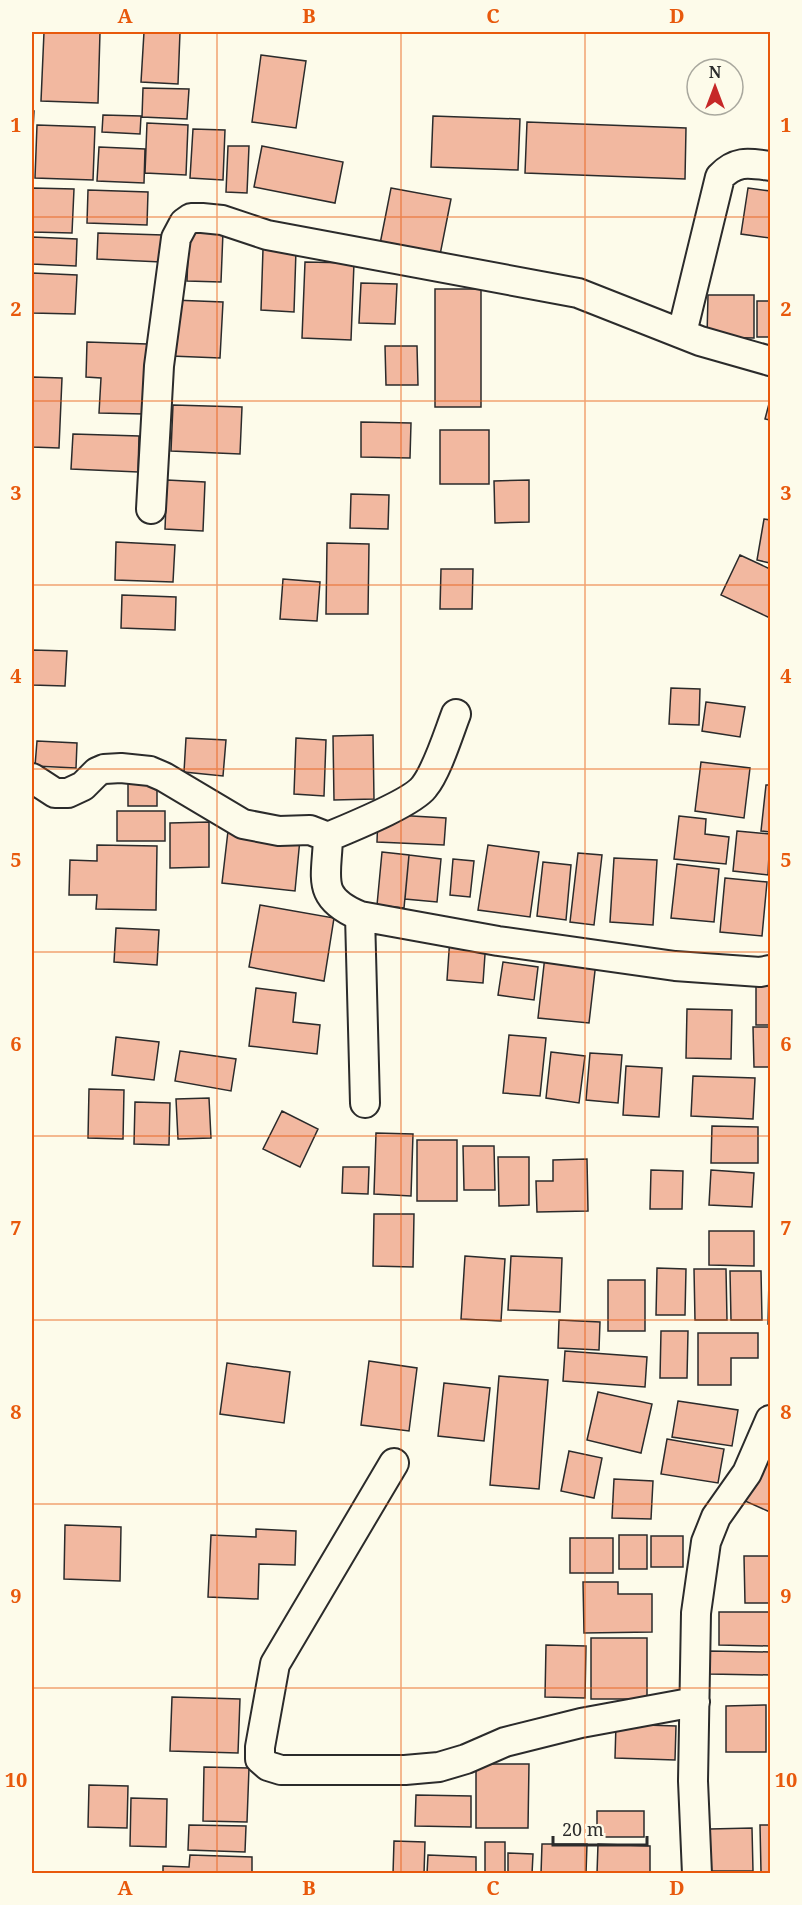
<svg xmlns="http://www.w3.org/2000/svg" width="802" height="1905" font-family="'Noto Serif',serif">
  <style>
    .building { fill: #f2b8a0; stroke: #2b2b2b; stroke-width: 1.5 }
    .lines { fill: none; stroke-linecap: round; stroke-linejoin: round }
    .street-casing { stroke: #2b2b2b; stroke-width: 32 }
    .street { stroke: #fdfbea; stroke-width: 28 }
    .grid { fill: none; stroke: #e8590c; stroke-width: 1.5; stroke-opacity: 0.55 }
    .neatline { fill: none; stroke: #e8590c; stroke-width: 2 }
    .grid-label { font-size: 20px; text-anchor: middle; font-weight: bold; fill: #e8590c }
  </style>
  <rect width="100%" height="100%" fill="#fdfbea"/>
  <!-- building -->
  <path class="building" d="M44 32H100L98 103 41 101Z
    M144 32H180L178 84 141 82Z
    M261 55 306 61 296 128 252 122Z
    M143 88 189 89 187 119 142 117Z
    M32 111H34L32 150Z
    M103 115 141 116 140 134 102 132Z
    M433 116 520 119 518 170 431 167Z
    M527 122 686 128 685 179 525 173Z
    M147 123 188 125 186 175 145 173Z
    M37 125 95 127 93 180 35 178Z
    M193 129 225 130 223 180 190 178Z
    M228 146H249L247 193 226 192Z
    M262 146 343 162 335 203 254 187Z
    M99 147 145 149 144 183 97 181Z
    M32 188 74 189 72 233 32 232Z
    M391 188 451 199 440 255 380 244Z
    M748 188 770 191V238L741 234Z
    M88 190 148 192 147 225 87 223Z
    M189 231 223 232 221 282 187 281Z
    M98 233 163 235 161 262 97 259Z
    M32 237 77 239 76 266 32 264Z
    M263 249 296 250 294 312 261 310Z
    M305 262 354 263 351 340 302 338Z
    M32 273 77 275 75 314 32 313Z
    M361 283 397 284 395 324 359 323Z
    M435 289H481V407H435Z
    M708 295H754V338L707 337Z
    M173 300 223 302 220 358 171 356Z
    M757 301H770V337H757Z
    M87 342 147 344 144 414 99 413 101 378 86 377Z
    M385 346H417L418 385H386Z
    M32 377 62 378 59 448 32 447Z
    M770 400V420L765 419Z
    M173 405 242 407 240 454 171 451Z
    M361 422 411 423 410 458 361 457Z
    M440 430H489V484H440Z
    M73 434 139 436 138 472 71 469Z
    M167 480 205 482 203 531 165 529Z
    M529 480V522L495 523 494 481Z
    M351 494 389 495 388 529 350 528Z
    M764 519 770 520V563L757 560Z
    M116 542 175 545 173 582 115 580Z
    M327 543 369 544 368 614H326Z
    M740 555 770 569V618L721 595Z
    M441 569H473L472 609H440Z
    M283 579 320 582 317 621 280 619Z
    M122 595 176 597 175 630 121 628Z
    M32 650 67 651 65 686 32 685Z
    M671 688 700 689 699 725 669 724Z
    M706 702 745 707 740 737 702 731Z
    M373 735 374 799 334 800 333 736Z
    M186 738 226 740 223 776 184 772Z
    M296 738 326 740 324 796 294 794Z
    M37 741 77 743 76 768 35 766Z
    M701 762 750 768 744 818 695 811Z
    M128 779 157 780V806H128Z
    M766 785H770V832L761 831Z
    M117 811H165V841H117Z
    M378 814 446 818 444 845 377 842Z
    M679 816 706 819 705 834 729 837 726 864 674 859Z
    M209 822V867L170 868V823Z
    M228 831 300 839 295 891 222 883Z
    M737 831 770 834 768 875 733 871Z
    M97 845 157 846 156 910 96 909 97 895H69L70 860 97 861Z
    M488 845 539 852 530 917 478 910Z
    M382 852 409 855 404 908 377 905Z
    M578 853 602 855 594 925 570 922Z
    M409 855 441 859 437 902 405 899Z
    M614 858 657 860 653 925 610 922Z
    M453 859 474 861 470 897 450 895Z
    M543 862 571 865 566 920 537 916Z
    M677 864 719 869 714 922 671 918Z
    M725 878 767 882 762 936 720 932Z
    M260 905 334 918 324 981 249 967Z
    M116 928 159 930 157 965 114 962Z
    M450 937 486 940 483 983 447 980Z
    M545 956 596 962 589 1023 538 1018Z
    M503 962 538 967 534 1000 498 995Z
    M756 983H770V1025H756Z
    M256 988 296 993 293 1022 320 1025 317 1054 249 1046Z
    M687 1009 732 1010 731 1059 686 1058Z
    M753 1027H770V1067H754Z
    M509 1035 546 1038 540 1096 503 1093Z
    M116 1037 159 1042 154 1080 112 1075Z
    M180 1051 236 1059 231 1091 175 1081Z
    M551 1052 585 1056 579 1103 546 1098Z
    M590 1053 622 1055 618 1103 586 1100Z
    M626 1066 662 1068 659 1117 623 1115Z
    M693 1076 755 1078 753 1119 691 1116Z
    M89 1089 124 1090 123 1139 88 1138Z
    M209 1098 211 1138 178 1139 176 1099Z
    M135 1102 170 1103 169 1145 134 1144Z
    M282 1111 318 1129 300 1167 263 1149Z
    M712 1126 758 1127V1163H711Z
    M376 1133 413 1134 411 1196 374 1194Z
    M417 1140H457V1201H417Z
    M463 1146H494L495 1190H464Z
    M498 1157H529V1205L499 1206Z
    M587 1159 588 1211 537 1212 536 1181H553V1160Z
    M343 1167H369L368 1194 342 1193Z
    M651 1170 683 1171 682 1209H650Z
    M711 1170 754 1173 752 1207 709 1205Z
    M374 1214H414L413 1267 373 1266Z
    M709 1231H754V1266L709 1265Z
    M465 1256 505 1259 501 1321 461 1319Z
    M511 1256 562 1258 560 1312 508 1310Z
    M657 1268 686 1269 685 1315H656Z
    M694 1269H726L727 1320H695Z
    M730 1271H761L762 1320H731Z
    M769 1279H770V1324H768Z
    M608 1280H645V1331H608Z
    M559 1320 600 1322 599 1350 558 1348Z
    M661 1331H688L687 1378H660Z
    M698 1333H758V1358H731V1385H698Z
    M565 1351 647 1357 645 1387 563 1381Z
    M369 1361 417 1368 409 1431 361 1425Z
    M227 1363 290 1372 284 1423 220 1414Z
    M499 1376 548 1380 539 1489 490 1485Z
    M444 1383 490 1388 484 1441 438 1436Z
    M598 1392 652 1404 641 1453 587 1440Z
    M678 1401 738 1410 732 1446 672 1437Z
    M667 1439 724 1449 718 1483 661 1474Z
    M569 1451 602 1458 594 1498 561 1491Z
    M770 1453V1512L745 1501Z
    M614 1479 653 1481 651 1519 612 1518Z
    M65 1525 121 1527 120 1581 64 1579Z
    M256 1529 296 1531 295 1565 259 1564 258 1599 208 1597 211 1535 256 1537Z
    M619 1535H647V1569H619Z
    M651 1536H683V1567H651Z
    M570 1538H613V1573H570Z
    M744 1556H770V1603H745Z
    M583 1582H618V1594H652V1632L584 1633Z
    M719 1612H770V1646L719 1645Z
    M591 1638H647V1699H591Z
    M546 1645 586 1646 585 1698 545 1697Z
    M709 1651 770 1652V1675L709 1674Z
    M172 1697 240 1699 238 1753 170 1751Z
    M766 1705V1752H726V1706Z
    M616 1724 676 1726 675 1760 615 1758Z
    M476 1764H529L528 1828H476Z
    M204 1767 249 1768 247 1822 203 1821Z
    M89 1785 128 1786 127 1828 88 1827Z
    M416 1795 471 1796V1827L415 1826Z
    M131 1798 167 1799 166 1847 130 1846Z
    M597 1811H644V1837H597Z
    M189 1825 246 1826 245 1852 188 1850Z
    M760 1825H770V1872H761Z
    M752 1828 753 1871H710V1829Z
    M394 1841 425 1842 424 1874H393Z
    M485 1842H505V1874H485Z
    M542 1844H587L586 1874H541Z
    M598 1844 650 1846V1874H597Z
    M508 1853 533 1854 532 1874H508Z
    M190 1855 252 1857V1874H163V1866L189 1867Z
    M428 1855 476 1857V1874H427Z"/>
  <g class="lines">
    <!-- street casing -->
    <g class="street-casing">
      <path id="street" d="M682 333 720 177C736 160 749 163 770 166
        M151 509 159 366 176 238 184 223 191 218H202L222 220 267 235 578 293 700 341 770 361
        M32 778 55 793H68L83 786 97 772 104 769 121 768 150 771 164 777 243 824 279 831 310 830 328 837C327 878 315 897 360 916L498 941 675 966 760 972 770 970
        M328 837C349 828 412 803 424 787 437 771 448 735 456 714
        M360 916 365 1103
        M394 1463 275 1664 260 1747V1759L268 1766 281 1770H405L439 1767 466 1759 505 1742 581 1723 695 1702
        M697 1874 693 1781 696 1613 706 1542 716 1517 747 1473 770 1420"/>
    </g>
    <!-- street -->
    <use href="#street" class="street"/>
  </g>
  <!-- grid -->
  <path class="grid" d="M217 32V1874M401 32V1874M585 32V1874M32 217H770M32 401H770M32 585H770M32 769H770M32 952H770M32 1136H770M32 1320H770M32 1504H770M32 1688H770"/>
  <!-- border -->
  <rect width="802" height="1905" fill="none" stroke="#fdfbea" stroke-width="66"/>
  <!-- north arrow -->
  <g transform="translate(715 87)"><circle r="28" fill="#fdfbea" stroke="#a9a89e" stroke-width="1.5"/>
  <path d="M0-4.5L10 22L0 15L-10 22Z" fill="#c62828"/>
  <text y="-9" font-size="16" font-weight="bold" text-anchor="middle" fill="#2b2b2b">N</text>
  </g>
  <!-- scale -->
  <path d="M553 1836v9h94v-9" fill="none" stroke="#2b2b2b" stroke-width="3"/>
  <text x="562" y="1836" font-size="18" fill="#2b2b2b" stroke="#fdfbea" stroke-width="4.5" paint-order="stroke">20 m</text>
  <rect x="33" y="33" width="736" height="1839" class="neatline"/>
  <g class="grid-label">
    <text x="125" y="23">A</text>
    <text x="309" y="23">B</text>
    <text x="493" y="23">C</text>
    <text x="677" y="23">D</text>
    <text x="16" y="132">1</text>
    <text x="786" y="132">1</text>
    <text x="16" y="316">2</text>
    <text x="786" y="316">2</text>
    <text x="16" y="500">3</text>
    <text x="786" y="500">3</text>
    <text x="16" y="683">4</text>
    <text x="786" y="683">4</text>
    <text x="16" y="867">5</text>
    <text x="786" y="867">5</text>
    <text x="16" y="1051">6</text>
    <text x="786" y="1051">6</text>
    <text x="16" y="1235">7</text>
    <text x="786" y="1235">7</text>
    <text x="16" y="1419">8</text>
    <text x="786" y="1419">8</text>
    <text x="16" y="1603">9</text>
    <text x="786" y="1603">9</text>
    <text x="16" y="1787">10</text>
    <text x="786" y="1787">10</text>
    <text x="125" y="1895">A</text>
    <text x="309" y="1895">B</text>
    <text x="493" y="1895">C</text>
    <text x="677" y="1895">D</text>
  </g>
</svg>
